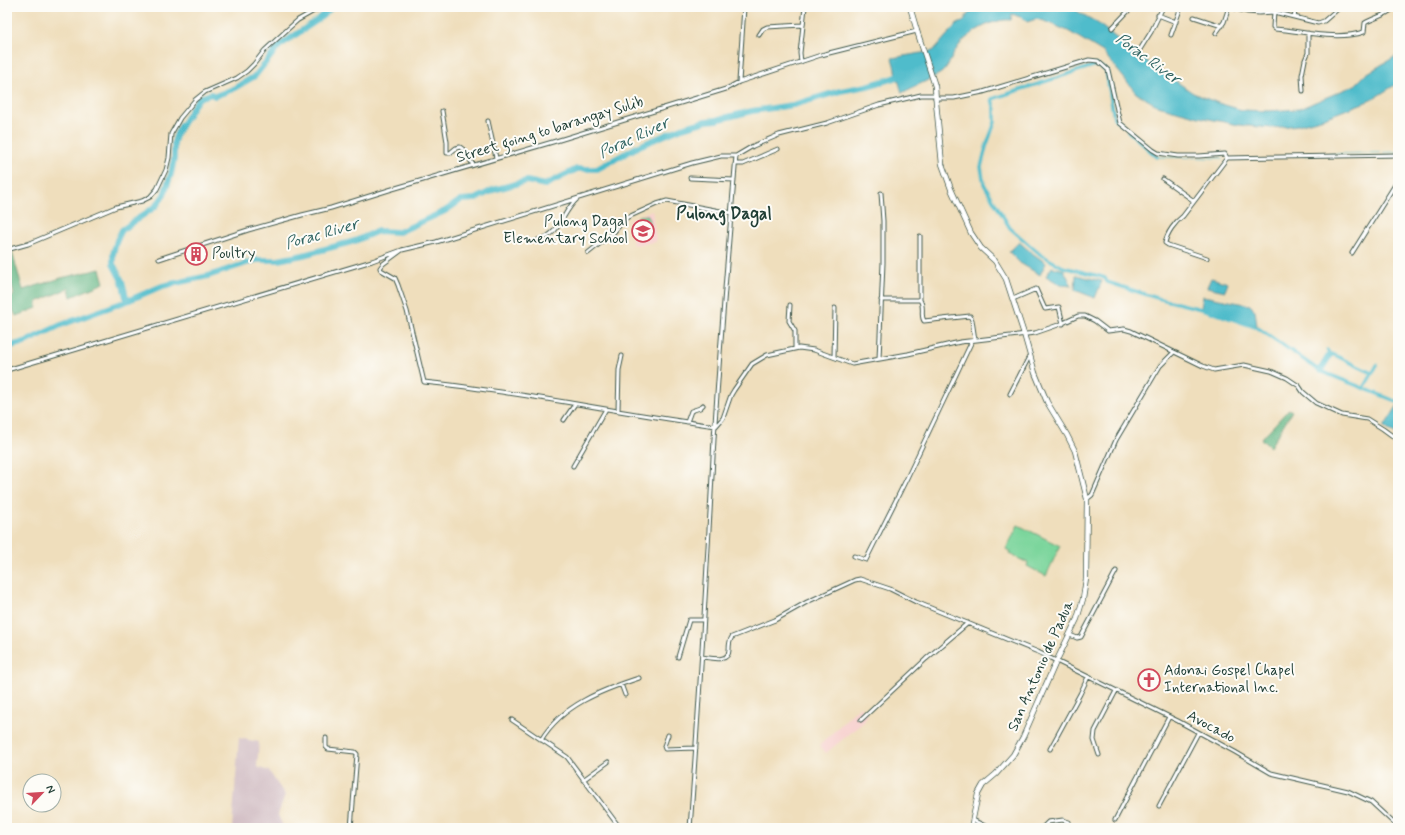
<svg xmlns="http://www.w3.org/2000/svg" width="1405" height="835" font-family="Mynerve,sans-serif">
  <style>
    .built { fill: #f7d0ce }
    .industrial { fill: #d2bec4 }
    .green { fill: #7bd59c; stroke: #4d8968 }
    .forest { fill: #64b684; stroke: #427a5c }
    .water { fill: #50bccb; stroke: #387c80 }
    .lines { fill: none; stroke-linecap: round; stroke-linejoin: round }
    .stream { stroke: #50bccb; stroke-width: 1 }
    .canal { stroke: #50bccb; stroke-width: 3.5 }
    .river { stroke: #50bccb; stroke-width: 6 }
    .street-casing { stroke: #3e5548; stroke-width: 5 }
    .secondary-casing { stroke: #3e5548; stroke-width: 6 }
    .street { stroke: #fff; stroke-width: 3 }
    .secondary { stroke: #fff; stroke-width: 4.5 }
    .labels { text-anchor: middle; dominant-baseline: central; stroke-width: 4; stroke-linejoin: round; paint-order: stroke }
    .street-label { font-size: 15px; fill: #1f3d34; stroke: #fdfcf7 }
    .poi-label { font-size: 15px; fill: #1f3d34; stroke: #fdfcf7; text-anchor: start }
    .water-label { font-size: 16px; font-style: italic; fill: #2e6361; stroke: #fdfcf7 }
    .quarter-label { font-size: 17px; font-weight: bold; fill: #1f3d34; stroke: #fdfcf7 }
  </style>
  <rect width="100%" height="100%" fill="#fdfcf7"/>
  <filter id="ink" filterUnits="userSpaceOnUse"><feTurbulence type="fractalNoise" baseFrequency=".025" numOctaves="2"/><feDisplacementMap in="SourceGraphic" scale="8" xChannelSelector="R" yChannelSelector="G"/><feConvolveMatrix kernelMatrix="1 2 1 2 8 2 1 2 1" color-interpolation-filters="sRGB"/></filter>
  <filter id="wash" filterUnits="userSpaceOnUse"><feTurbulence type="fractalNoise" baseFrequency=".012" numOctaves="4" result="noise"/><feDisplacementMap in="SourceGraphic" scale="16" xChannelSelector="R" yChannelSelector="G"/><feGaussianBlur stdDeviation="0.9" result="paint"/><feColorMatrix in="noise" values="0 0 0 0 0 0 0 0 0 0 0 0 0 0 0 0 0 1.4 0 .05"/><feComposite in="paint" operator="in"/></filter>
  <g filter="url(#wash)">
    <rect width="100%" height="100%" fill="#efdebc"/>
    <!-- built -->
    <path class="built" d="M652 210 656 242 633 245 629 220Z
      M860 706 868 715 864 720 865 721 826 753 819 746Z"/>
    <!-- industrial -->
    <path class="industrial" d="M239 738 259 742 257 767 269 771 285 795 278 815 283 826V828H232Z"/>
    <!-- green -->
    <path class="green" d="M648 215 650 231 640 232 638 216Z
      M1018 525 1060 546 1046 576 1027 566 1028 563 1009 554 1010 552 1006 549Z"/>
    <!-- forest -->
    <path class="forest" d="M12 252 23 290 61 278 100 269 104 283 71 297 69 288 37 302V308L16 316 8 300 14 295 7 264V252Z
      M1289 409 1292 411 1270 447 1261 439Z"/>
    <!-- water -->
    <path class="water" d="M977 7H1070L1096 22 1138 55 1193 93 1218 103 1242 110 1268 111 1299 109 1355 85 1366 74 1398 55V83L1371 100 1324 118 1298 125 1272 128 1239 125 1199 117 1158 106 1136 93 1103 52 1068 31 1044 21 1036 19 1027 22 1023 18 1012 14 1011 20C993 18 968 33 958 47 952 55 949 67 941 73 930 80 914 86 902 93L892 58 933 51 956 25 964 21 967 15Z
      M1019 242 1032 253 1046 263 1040 275 1020 263 1009 252Z
      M1052 267 1064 270 1072 286 1061 285 1046 276Z
      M1076 275 1102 281 1095 298 1075 290Z
      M1211 278 1228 283 1225 291 1207 287Z
      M1203 296 1250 305 1255 310 1257 326 1201 308Z
      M1398 405V436L1384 427Z"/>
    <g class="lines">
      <!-- stream -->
      <path class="stream" d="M1304 155 1398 152
        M1157 157 1223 158"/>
      <!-- canal -->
      <path class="canal" d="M1121 124 1114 118 1106 70 1096 65 992 99 995 110V122L986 147 981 167 984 184 995 203 1010 228 1041 255 1063 267 1099 276 1105 278 1107 282 1157 298 1209 311 1258 328 1320 371 1348 382 1398 402
        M1128 131 1157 157
        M1317 369 1320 368 1329 353 1327 350
        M1321 372 1332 354 1372 373
        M1364 388 1377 365"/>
      <!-- river -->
      <path class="river" d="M127 301 122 281 113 264V254L117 240 122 230 156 206 164 195 171 174 174 159V142L177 133 194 105 199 98 211 94 215 96 233 89 255 76 279 46 319 19 332 7
        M7 347 25 342 61 325 127 301 162 286 208 276 256 260H278L303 255 355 241 378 231 399 232 445 211 461 200 475 199 493 190 527 181 545 185 577 169H597L639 146 682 128 706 121 716 120 752 111 793 105 840 91 867 86 904 75"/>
    </g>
  </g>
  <g filter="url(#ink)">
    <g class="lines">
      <!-- street casing -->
      <g class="street-casing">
        <path id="street" d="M1229 7 1248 12 1259 13 1274 12 1318 23 1324 21 1340 7
          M1274 12 1273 27 1275 29C1304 31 1335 41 1364 32L1365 23C1375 17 1386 16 1395 7
          M1158 15 1176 22
          M1194 17 1222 26
          M1294 17 1296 7
          M1112 28 1132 7
          M1216 33 1224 22 1229 7
          M759 35 763 29 767 27 802 25
          M1171 35 1181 7
          M1139 51 1151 32 1163 7
          M801 62 800 53 805 7
          M739 82 744 7
          M1303 91 1302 75 1305 60 1308 53V33
          M935 98H954L983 92 1089 60 1098 61 1108 70 1120 123 1153 150 1158 153 1178 156H1199L1225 154 1227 158 1398 155
          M442 111 447 142V153H450L456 148 460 147 464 150 473 165
          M488 121 496 158
          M735 164H743L778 149
          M690 178 734 180
          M1163 179 1194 201
          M538 240C562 234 561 213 577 199
          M10 249 28 244 116 207 142 201 150 197 157 189 166 170 169 158 171 134 180 118 195 100 205 92 237 78 247 71 254 64 265 50 289 28 298 20 321 7
          M402 250 383 264 380 268 381 270 395 278 398 285 407 311 424 382C522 392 618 413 716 426L723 418 731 395 734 390 752 364 767 355 799 348 814 350 852 364 908 354 960 342 1035 333 1061 324 1078 316H1085L1095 321 1108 331 1124 329 1131 331 1203 366 1214 370 1244 365 1271 371 1287 378 1299 386 1303 392 1316 403 1342 415 1367 419 1383 429 1398 440
          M588 253 613 233 626 218 657 204 667 201 731 213
          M1352 253 1398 180
          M1207 258 1168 245 1165 243C1167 233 1175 222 1183 216L1227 158
          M159 259 248 230 302 215 331 208 389 190 556 141 726 89 739 82 821 55 917 31
          M1013 299 1036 289 1045 309 1059 307 1063 324
          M881 300H920V236
          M920 300C925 307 920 315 924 321L970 316 972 320 975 340
          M790 305 789 321 795 331V348
          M834 357 835 308
          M879 359 883 263V221L881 193
          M7 370 372 261 402 250 436 242 692 163 721 156H736L753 146 779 135 827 123 879 105 921 95H935
          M1010 394 1030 355
          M618 411 619 370 622 356
          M564 420 575 404
          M687 422 691 411 700 408 703 405
          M573 466 606 409
          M1087 499 1092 495 1116 440 1160 366 1174 352
          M854 556 866 560 906 480 972 341
          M1070 635 1077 638 1081 637 1116 571
          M678 657 689 620H703
          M702 657C711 658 729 663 729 650 729 645 729 641 732 637L775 620 807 602 855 580 860 579 890 589 916 602 1038 652 1178 721 1235 752 1271 773 1348 791 1371 802 1398 827
          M621 684 625 695
          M512 720 567 757 620 828
          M861 720 926 659 968 623
          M668 735 664 746 665 749 696 748
          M326 738V747L328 749 355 752 357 754 351 828
          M541 740C562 705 602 690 639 678
          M1050 749 1080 694 1088 677
          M1099 755 1094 740 1095 731 1116 691
          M583 780 608 762
          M1159 806 1198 733
          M973 820 989 828
          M1115 820 1169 717
          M690 828C700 698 707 569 714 439 720 345 728 250 736 156
          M1042 828 1048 822 1063 820 1069 822"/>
      </g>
      <!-- secondary casing -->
      <g class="secondary-casing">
        <path id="secondary" d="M910 7 917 31 935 86 936 102 942 164 951 189 971 233 981 248 995 261 1006 279 1024 334 1035 373 1047 402 1067 435 1075 451 1087 499 1086 579 1083 599 1077 619 1055 664 1023 737 1013 755 996 774 983 785 978 794 971 828"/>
      </g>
      <!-- street -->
      <use href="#street" class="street"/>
      <!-- secondary -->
      <use href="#secondary" class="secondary"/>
    </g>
  </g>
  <!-- icons -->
  <defs>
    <g id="school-ring" transform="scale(1.15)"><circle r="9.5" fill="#fdfcf7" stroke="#d1495b" stroke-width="1.5"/><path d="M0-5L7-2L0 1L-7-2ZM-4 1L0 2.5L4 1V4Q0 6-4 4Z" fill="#d1495b"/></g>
    <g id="building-ring" transform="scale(1.15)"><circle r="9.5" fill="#fdfcf7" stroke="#d1495b" stroke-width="1.5"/><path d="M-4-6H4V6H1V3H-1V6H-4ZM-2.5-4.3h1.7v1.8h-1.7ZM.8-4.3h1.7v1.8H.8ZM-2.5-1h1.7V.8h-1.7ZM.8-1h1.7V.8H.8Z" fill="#d1495b"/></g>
    <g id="church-ring" transform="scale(1.15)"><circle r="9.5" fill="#fdfcf7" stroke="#d1495b" stroke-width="1.5"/><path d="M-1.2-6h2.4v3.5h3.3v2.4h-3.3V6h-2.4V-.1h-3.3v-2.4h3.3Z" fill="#d1495b"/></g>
  </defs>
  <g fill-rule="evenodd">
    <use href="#school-ring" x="643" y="231"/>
    <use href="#building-ring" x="196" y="254"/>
    <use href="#church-ring" x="1149" y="680"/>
  </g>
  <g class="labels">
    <!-- street labels -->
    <g class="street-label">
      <text transform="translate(550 130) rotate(-17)">Street going to barangay Sulib</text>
      <text transform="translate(1041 666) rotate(-66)">San Antonio de Padua</text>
      <text transform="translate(1211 727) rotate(28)">Avocado</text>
    </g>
    <!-- poi labels -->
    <g class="poi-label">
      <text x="628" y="222" text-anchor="end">Pulong Dagal<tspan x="628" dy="17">Elementary School</tspan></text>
      <text x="212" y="254">Poultry</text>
      <text x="1164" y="671">Adonai Gospel Chapel<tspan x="1164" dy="17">International Inc.</tspan></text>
    </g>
    <!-- water labels -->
    <g class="water-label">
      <text transform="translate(1148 59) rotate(36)">Porac River</text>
      <text transform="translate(634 138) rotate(-25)">Porac River</text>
      <text transform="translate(322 234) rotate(-16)">Porac River</text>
    </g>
    <!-- quarter labels -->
    <g class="quarter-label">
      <text x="724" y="214">Pulong Dagal</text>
    </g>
  </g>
  <!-- margin -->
  <rect width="1405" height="835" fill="none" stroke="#fdfcf7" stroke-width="24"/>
  <!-- north arrow -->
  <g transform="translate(42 793) rotate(65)"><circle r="19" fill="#fdfcf7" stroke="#a4b0a9"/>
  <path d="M0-3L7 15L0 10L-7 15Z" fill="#d1495b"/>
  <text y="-6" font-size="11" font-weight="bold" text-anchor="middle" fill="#1f3d34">N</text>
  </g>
</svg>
